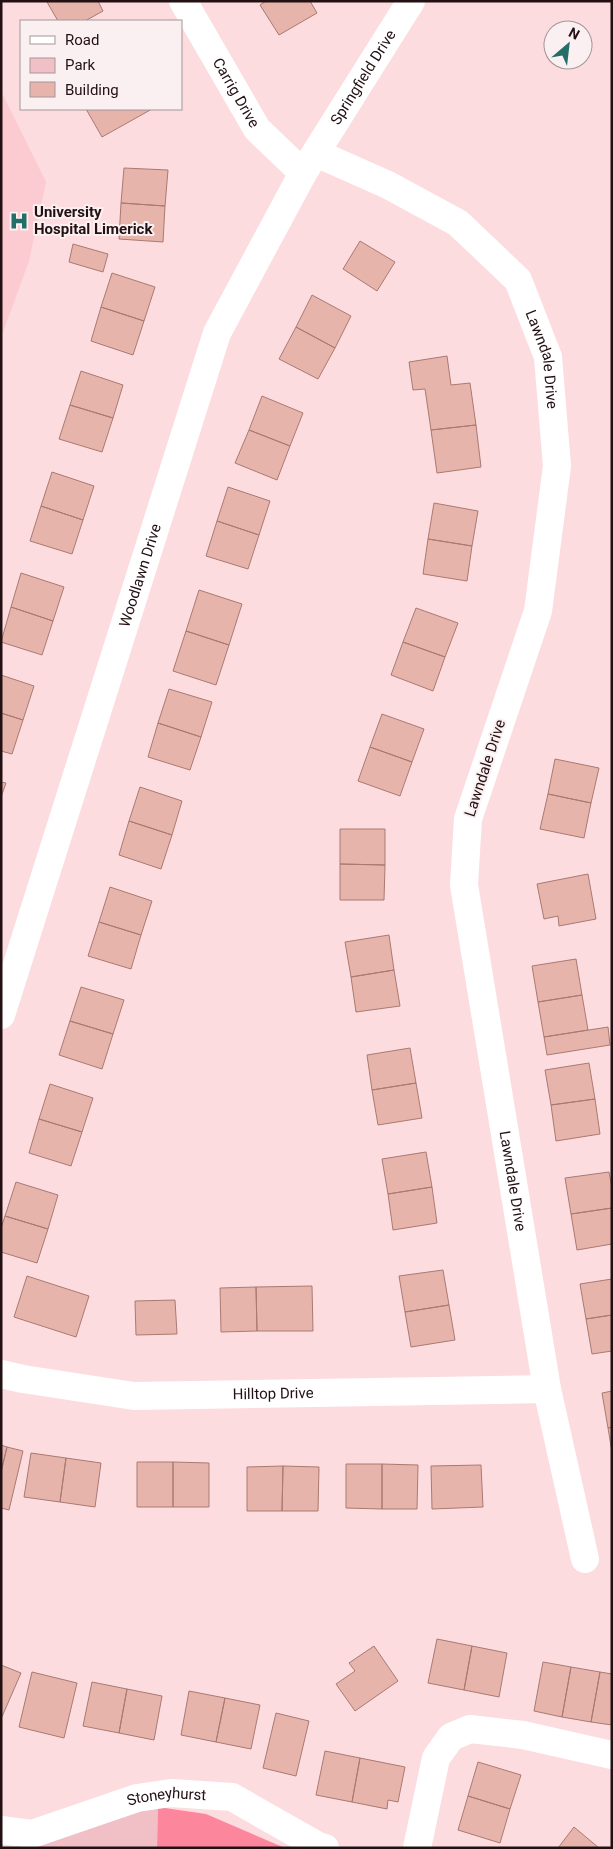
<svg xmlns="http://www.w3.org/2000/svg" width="613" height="1849" font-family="Roboto,sans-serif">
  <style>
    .built { fill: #fccad1 }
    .green { fill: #f1c0c7 }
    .forest { fill: #fc879c }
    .building { fill: #e7b4ab; stroke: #a97a72 }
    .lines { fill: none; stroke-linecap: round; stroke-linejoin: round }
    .minor { stroke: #fff; stroke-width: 28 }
    .labels { text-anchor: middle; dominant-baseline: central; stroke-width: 4; stroke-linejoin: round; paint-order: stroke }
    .street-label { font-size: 15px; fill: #221013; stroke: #fbf0f1 }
    .poi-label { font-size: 15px; font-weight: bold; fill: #221013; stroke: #fbf0f1; text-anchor: start }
  </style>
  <rect width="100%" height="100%" fill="#fddce0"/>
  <!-- built -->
  <path class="built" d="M1 91 46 182 29 261 1 338Z"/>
  <!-- green -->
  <path class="green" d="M131 1807H158L157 1848H9L39 1842Z"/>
  <!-- forest -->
  <path class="forest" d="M158 1807 206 1814 285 1848H157Z"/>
  <!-- building -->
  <path class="building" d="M48 1H98L103 11 85 21H58L47 2Z
    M266 1H310L317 13 279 35 260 5Z
    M86 109H152L102 137Z
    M124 168 168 170 165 206 121 203Z
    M121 203 165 206 163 242 119 239Z
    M360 241 395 262 377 291 343 269Z
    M73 244 108 254 103 272 69 262Z
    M112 273 155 287 144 321 101 307Z
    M312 295 351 316 335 348 296 327Z
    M101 307 144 321 133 355 91 341Z
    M296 327 335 348 318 379 279 359Z
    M447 356 451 385 470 383 476 425 431 430 425 389 413 390 409 362Z
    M81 371 123 385 113 418 70 405Z
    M262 396 303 413 290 446 249 430Z
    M70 405 113 418 102 452 59 439Z
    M476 425 481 467 437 473 431 430Z
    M249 430 290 446 277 480 235 463Z
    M52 472 94 486 83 520 41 506Z
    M228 487 270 501 259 535 217 521Z
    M434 503 478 511 472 546 428 539Z
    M41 506 83 520 72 554 30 541Z
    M217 521 259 535 248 569 206 556Z
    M428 539 472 546 467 581 423 574Z
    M21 573 64 587 53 621 11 607Z
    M199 590 242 604 229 645 186 631Z
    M11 607 53 621 42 655 1 642Z
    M416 608 458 623 445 657 403 642Z
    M186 631 229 645 216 685 173 671Z
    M403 642 445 657 433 691 391 675Z
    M1 675 34 686 23 720 1 713Z
    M169 689 212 702 201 737 158 723Z
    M1 713 23 720 12 754 1 751Z
    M382 714 424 729 412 762 370 747Z
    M158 723 201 737 190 770 148 757Z
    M370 747 412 762 400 796 358 781Z
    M555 759 599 768 591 803 548 794Z
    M1 782 6 783 1 797Z
    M140 787 182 801 172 835 129 821Z
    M548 794 591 803 584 838 540 829Z
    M129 821 172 835 161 869 119 855Z
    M340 829H385V865L340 864Z
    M340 864 385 865 384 900H340Z
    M588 874 596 919 559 926 558 916 544 919 537 884Z
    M110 887 152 901 141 935 99 922Z
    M99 922 141 935 131 969 88 956Z
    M389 935 394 970 351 977 345 942Z
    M576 959 582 995 538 1002 532 966Z
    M394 970 400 1006 356 1012 351 977Z
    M81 987 124 1000 113 1034 70 1021Z
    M582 995 588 1030 544 1037 538 1002Z
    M70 1021 113 1034 102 1069 59 1055Z
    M608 1027 610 1045 547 1055 544 1037Z
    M410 1048 416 1083 372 1090 367 1055Z
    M589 1063 595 1099 551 1105 545 1070Z
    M416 1083 422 1118 378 1125 372 1090Z
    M50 1084 93 1098 82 1132 39 1119Z
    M595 1099 600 1134 556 1141 551 1105Z
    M39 1119 82 1132 71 1166 29 1153Z
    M426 1152 432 1187 388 1194 382 1159Z
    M609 1172 612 1188V1208L571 1214 565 1178Z
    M16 1182 58 1195 48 1229 5 1216Z
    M432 1187 437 1223 393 1230 388 1194Z
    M612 1208V1244L577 1250 571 1214Z
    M5 1216 48 1229 37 1263 1 1252V1228Z
    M443 1270 449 1305 405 1312 399 1276Z
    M27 1276 89 1296 76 1337 14 1317Z
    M612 1279V1315L586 1319 580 1284Z
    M312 1286 313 1331H257L256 1287Z
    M256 1287 257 1331 221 1332 220 1288Z
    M175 1300 177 1334 136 1335 135 1301Z
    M449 1305 455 1340 411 1347 405 1312Z
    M612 1315V1351L592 1354 586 1319Z
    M612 1391V1427L608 1428 602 1393Z
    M612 1427V1452L608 1428Z
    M1 1445 7 1447 1 1472Z
    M7 1447 23 1451 9 1510 1 1508V1472Z
    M31 1453 66 1458 60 1502 24 1497Z
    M66 1458 101 1463 95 1507 60 1502Z
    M137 1462H173V1507H137Z
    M173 1462 209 1463V1507H173Z
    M346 1464H382V1509L346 1508Z
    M382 1464 418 1465 417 1509H382Z
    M481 1465 483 1507 432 1509 431 1466Z
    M283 1466 282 1511H247V1467Z
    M283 1466 319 1467 318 1511H282Z
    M437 1639 472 1646 464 1690 428 1683Z
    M374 1646 398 1681 355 1711 336 1684 355 1671 349 1663Z
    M472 1646 507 1653 499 1697 464 1690Z
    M543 1662 571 1667 562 1717 534 1711Z
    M1 1665 21 1673 1 1719Z
    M571 1667 600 1672 591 1722 562 1717Z
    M32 1672 77 1683 64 1738 19 1727Z
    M600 1672 612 1674V1725L591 1722Z
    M92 1682 127 1689 119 1733 83 1726Z
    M127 1689 162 1696 154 1740 119 1733Z
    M189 1691 225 1698 216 1742 181 1735Z
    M225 1698 260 1705 251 1749 216 1742Z
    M276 1713 309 1721 296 1776 263 1768Z
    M325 1751 360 1758 352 1802 316 1795Z
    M360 1758 405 1767 398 1802 388 1800 387 1809 352 1802Z
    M478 1762 521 1775 510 1809 468 1796Z
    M468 1796 510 1809 500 1843 458 1830Z
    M574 1827 599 1848H558Z"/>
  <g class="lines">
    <!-- minor -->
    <g class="minor">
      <path id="s1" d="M183 1 257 129 303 173"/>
      <path id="s2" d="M316 153 388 185 458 223 518 280 548 357 557 466 538 611 468 819 464 885 547 1389 585 1559"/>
      <path id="s3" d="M1 1015 217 333 303 173 411 1"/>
      <path id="s4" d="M1 1374 23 1379 134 1396 547 1389"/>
      <path id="s5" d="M1 1830 32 1834 137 1798 171 1793 232 1797 318 1846 325 1848"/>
      <path d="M417 1848 436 1758 451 1737 470 1729 523 1735 612 1755"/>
    </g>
  </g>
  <!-- icons -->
  <defs>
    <g id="hospital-bare" transform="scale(1.5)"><path d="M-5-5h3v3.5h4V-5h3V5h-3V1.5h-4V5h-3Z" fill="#246e6a" stroke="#fbf0f1" stroke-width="2.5" paint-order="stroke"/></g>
  </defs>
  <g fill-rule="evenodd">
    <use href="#hospital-bare" x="19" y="221"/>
  </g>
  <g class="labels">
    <!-- street labels -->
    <g class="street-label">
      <text stroke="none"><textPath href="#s3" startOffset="1010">Springfield Drive</textPath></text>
      <text stroke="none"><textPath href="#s1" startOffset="106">Carrig Drive</textPath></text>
      <text stroke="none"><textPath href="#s2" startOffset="325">Lawndale Drive</textPath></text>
      <text stroke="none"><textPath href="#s3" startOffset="461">Woodlawn Drive</textPath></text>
      <text transform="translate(485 768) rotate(-72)">Lawndale Drive</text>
      <text stroke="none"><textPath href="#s2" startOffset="1165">Lawndale Drive</textPath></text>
      <text stroke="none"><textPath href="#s4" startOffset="274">Hilltop Drive</textPath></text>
      <text stroke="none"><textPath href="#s5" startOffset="172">Stoneyhurst</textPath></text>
    </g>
    <!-- poi labels -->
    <g class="poi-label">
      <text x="34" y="212">University<tspan x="34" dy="17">Hospital Limerick</tspan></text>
    </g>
  </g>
  <!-- border -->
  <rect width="613" height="1849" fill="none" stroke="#221013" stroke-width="5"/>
  <!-- legend -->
  <rect x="20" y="20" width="162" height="90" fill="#fbf0f1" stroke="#a49698"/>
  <rect x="30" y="36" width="25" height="8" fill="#ffffff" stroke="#a49698"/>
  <text x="65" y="45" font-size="15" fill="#221013">Road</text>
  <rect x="30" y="58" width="25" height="15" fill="#f1c0c7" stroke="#a49698"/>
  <text x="65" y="70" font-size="15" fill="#221013">Park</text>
  <rect x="30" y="82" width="25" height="15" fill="#e7b4ab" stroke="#a49698"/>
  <text x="65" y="95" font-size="15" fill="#221013">Building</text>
  <!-- north arrow -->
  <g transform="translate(568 45) rotate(28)"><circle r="24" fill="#fbf0f1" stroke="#a49698"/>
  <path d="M0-4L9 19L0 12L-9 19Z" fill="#246e6a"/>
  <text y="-8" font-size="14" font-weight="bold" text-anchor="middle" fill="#221013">N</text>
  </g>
</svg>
